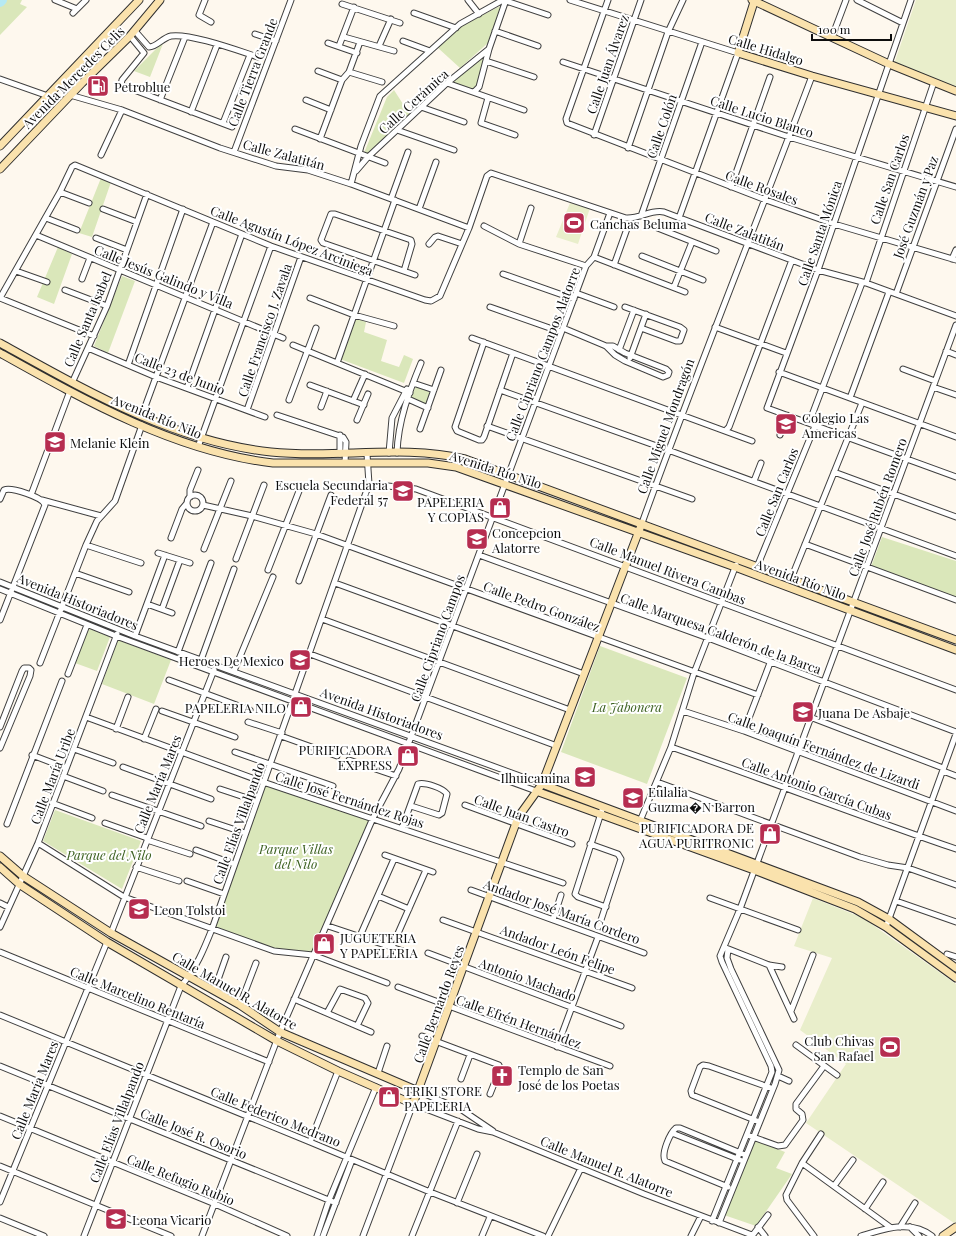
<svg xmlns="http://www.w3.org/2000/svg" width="956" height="1236" font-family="'Playfair Display',serif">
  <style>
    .green { fill: #dae7ba }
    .pitch { fill: #e9eecb }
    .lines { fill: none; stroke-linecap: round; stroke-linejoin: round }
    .river { stroke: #b6e9f3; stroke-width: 10 }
    .street-casing { stroke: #404040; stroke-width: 7 }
    .secondary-casing { stroke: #2f2f2f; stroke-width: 9 }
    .street { stroke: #fff; stroke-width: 5 }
    .secondary { stroke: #fae2ad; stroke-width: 7 }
    .labels { text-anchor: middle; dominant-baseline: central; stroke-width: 4; stroke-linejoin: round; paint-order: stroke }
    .street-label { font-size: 13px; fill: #0d0d0d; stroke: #fff }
    .poi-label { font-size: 13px; fill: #0d0d0d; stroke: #fff; text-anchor: start }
    .park-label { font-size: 13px; font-style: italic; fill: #3c6121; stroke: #fff }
  </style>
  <rect width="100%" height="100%" fill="#fef8ee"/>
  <!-- green -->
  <path class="green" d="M0 0H22L20 4 27 7 0 35Z
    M502 5 489 42 460 68 437 47 460 27Z
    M164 41 150 77 134 71Z
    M487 53 478 86 473 91 452 83Z
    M394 90 410 115 369 154 364 153 387 97Z
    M101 178 111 182 92 237 79 233Z
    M58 247 72 254 54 304 37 297Z
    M122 276 135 281 108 353 94 346Z
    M356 318 366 322 364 332 387 340 381 361 399 367 404 355 413 359 404 383 340 359Z
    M416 386 431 393 426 405 410 399Z
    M882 537 956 561V598L871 567Z
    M89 628 110 637 97 671 75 663Z
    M118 640 171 660 154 704 102 684Z
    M600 646 687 678 647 784 561 752Z
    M265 786 371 820 312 953 279 952 213 928Z
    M55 810 141 841 122 889 43 841Z
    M754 1140 785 1152 776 1168 792 1174 756 1226 724 1215Z"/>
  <!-- pitch -->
  <path class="pitch" d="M916 0H956V89L894 64Z
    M570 203 590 208 578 244 556 237Z
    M813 898 863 918 956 984V1222L954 1223 806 1123 846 1064 800 1030 832 958 794 946Z"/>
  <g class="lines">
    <!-- river -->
    <path class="river" d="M0 2 2 0"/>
    <!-- street casing -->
    <g class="street-casing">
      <path id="street" d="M55 0 77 9
        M205 0 199 15 211 22
        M468 0 479 14
        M570 0 738 53 679 218
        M608 0 566 119 567 123 766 200 834 224 956 260
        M857 0 903 23
        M911 0 818 270 767 408 956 477
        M506 1 548 15
        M342 4 400 23
        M73 13 86 0
        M414 13 456 28
        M135 31 149 47C157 47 162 38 171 36 190 33 239 51 258 57
        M495 31 538 46
        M255 34 276 41
        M130 36 144 53 122 80 121 85 232 127
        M344 37 394 51
        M832 37 846 0
        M403 41 430 51
        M328 43 357 53
        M339 46 354 7
        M379 46 391 19
        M486 61 534 77
        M563 62 789 137 956 187
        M318 71 342 80
        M349 72 382 82
        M0 79 48 96
        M447 83 524 110
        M474 92 479 87 489 49 506 0
        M70 95 122 110 220 148 276 166 308 170 351 184 469 228
        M488 98 481 123 515 135
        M160 100 185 37
        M306 100 331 110
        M421 107 464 122
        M191 112 217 45
        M223 123 250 55
        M295 129 385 163
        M397 130 454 150
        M594 135 641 0
        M320 139 342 80 349 72 360 42
        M628 148 668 32 683 0
        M234 152 291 0
        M101 155 122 110
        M356 171 368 157 447 83 489 49
        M351 184 361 146 380 96 460 24 503 0
        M731 187 770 77
        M60 192 89 203
        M391 199 408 152
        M103 209 137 222
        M419 209 436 162
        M641 216 702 42
        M46 218 77 230
        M650 225 716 251
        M484 226 519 244 586 266
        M36 235 283 338
        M96 238 127 250
        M429 244 435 237 438 236 462 244
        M519 244 531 208
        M642 256 703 280
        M594 257 685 292
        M952 259 956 250
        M614 265 628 226
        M16 271 47 282
        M404 271 412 244 411 240 335 214H331L321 240 323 243 415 275
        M503 274 574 299
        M82 279 90 258
        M866 283 934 82
        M674 287 692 242
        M65 290 107 306
        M576 293 614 307
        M896 294 956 129
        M310 298 354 315 394 326
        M490 307 561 332
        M625 307 680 327 684 330 680 341H676L641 328
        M715 327 786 353
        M563 328 606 346 615 355 625 361 663 377 668 375 669 372 666 369 625 353 613 346H606
        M94 336 0 298 60 192 72 167 75 165 271 246 425 300 431 301 440 296 469 228 487 176 491 173 626 218C640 219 651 209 664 212L818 270 866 283 956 316
        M472 338 752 441
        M484 342 455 427 457 431 479 440H482L484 437 513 353
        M293 345 410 393
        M88 348 156 377 265 417
        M619 350 634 310
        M946 351 956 355
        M630 358 646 314
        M337 363 395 200
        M128 365 183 209
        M903 369 935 381
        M779 372 956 437
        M72 383 107 306 147 194
        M413 383 434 390
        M310 385 364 405
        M933 387 956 395
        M187 388 242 234
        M500 390 668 450 956 556
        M850 398 889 292
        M408 399 428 408
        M289 400 316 328
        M353 401 365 374
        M321 407 327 391
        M247 410 301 257
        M142 415 213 222
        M277 415 343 437 346 442 345 463
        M357 420 368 394
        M809 423 862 283
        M487 426 692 499
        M420 429 441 370
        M726 430 729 427 792 260
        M340 435V454
        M780 435 787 415
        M198 447 271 246
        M389 453 392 418 407 389
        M397 453C398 421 409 392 421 363
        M834 472 956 517
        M754 481 761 463
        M369 484 416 489 956 690
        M31 495 70 391
        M187 503a8 8 0 1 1 16 0a8 8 0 1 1-16 0Z
        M190 497V490L198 470
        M0 499 4 490C11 487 43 497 45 505L0 620
        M42 500 101 516
        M203 505 252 516 316 534 758 695
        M642 523C696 373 756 225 812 76
        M171 538 182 509 187 503
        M805 544 956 600
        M86 545 141 563
        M204 549 231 481
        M158 553 190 563
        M479 555 708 638 956 732
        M236 559 264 485
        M757 567 815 426
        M268 570 301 486
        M75 573 129 592
        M791 579 862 403
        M299 581 331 495
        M0 582 135 636 542 784
        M335 583 584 674
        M0 589 116 636 536 791
        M147 604 172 613
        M162 609 180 560
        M322 619 570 710
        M135 636 165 555
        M178 652 211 563
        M310 654 557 746
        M201 660 234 569
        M40 663 86 545 97 521 115 501 142 425
        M234 671 273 577
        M68 674 87 625
        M169 680 250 710
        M162 711 235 737
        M683 711 744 731 956 811
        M86 717 263 782 563 883
        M810 717 943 768
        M248 722 282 733
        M0 727 22 671 24 668H29L31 670 30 676 0 748
        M116 729 128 697
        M744 731 770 663
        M281 736 337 756
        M144 739 156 709
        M671 747C766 780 860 816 956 849
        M74 749 113 763
        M235 752 333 786
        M32 755 66 768
        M349 760 396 776
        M123 767 211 799
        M943 771 956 776
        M63 776 103 791
        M657 782 860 857 888 865 908 868 956 885
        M220 789 256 801
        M112 795 201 826
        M52 803 92 818
        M465 805 572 844
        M603 807 575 894 578 897 606 907
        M209 821 245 833
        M640 821 671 747 694 673 736 565
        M105 823 147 838
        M7 824 62 681
        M402 828 418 784C425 782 443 788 447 794L442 813 439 815 411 806
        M147 840 190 854
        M38 843 124 897 274 951 313 955 387 983
        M590 844 618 854 621 859 601 920
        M196 850 234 864
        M385 855 433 872
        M136 867 179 881
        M187 881 224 894
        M471 890 644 953
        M378 896 409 909
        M710 898 798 930
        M896 901 956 922
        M0 903 8 907
        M443 920 632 988
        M553 920 561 895
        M328 926 403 951
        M0 927 38 843 117 634
        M886 927 956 734
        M111 933 214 670
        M360 936 394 859
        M392 947 426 870
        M726 948 769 965 782 967
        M0 952 269 1062
        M428 953 621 1026
        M947 954 956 957
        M769 965 794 1019
        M398 987 610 1066
        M214 991 226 957
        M294 999 371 1032
        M240 1005 256 963
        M791 1011 813 955
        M327 1013 340 989 365 998 368 1003 357 1026
        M0 1015 310 1142 430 1192 543 1236
        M422 1036 499 1065 500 1069 490 1094
        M796 1045 837 1075
        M557 1047 598 937
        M0 1066 336 1203
        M378 1073 387 1046
        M778 1076 789 1081
        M461 1079 470 1055
        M418 1091 462 1110 493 1131
        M0 1116 215 1204 287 1236
        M757 1121 692 1095 691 1091 700 1067 703 1065 709 1066 771 1088
        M672 1133 740 1160
        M750 1136 778 1146 785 1145 803 1120 802 1114 796 1109V1104L824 1066
        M310 1142 338 1071
        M802 1163 890 1227
        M0 1166 171 1236
        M834 1186 853 1160
        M728 1187 665 1161C661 1153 670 1133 676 1128H680L743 1154
        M0 1202 107 942
        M457 1203 477 1154
        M865 1209 883 1182
        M0 1218 44 1236
        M712 1221 772 1072 771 1066 722 962 720 956 740 909 956 325
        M719 1223 775 1084 779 1070 731 969 727 958 728 949
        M758 1227 765 1236
        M900 1227 915 1203
        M910 1227 919 1236
        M84 1236 181 986C196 969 204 949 212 929L369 484 367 454
        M202 1236 280 1032 373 818 399 769 586 266 594 257 610 213
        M317 1236 329 1200 376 1087
        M323 1236 352 1160
        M363 1236 413 1104 478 1129 493 1132 644 1194 752 1235
        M412 1236 458 1121
        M482 1236 490 1217
        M548 1236 581 1168
        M691 1236 701 1216
        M752 1236 768 1215
        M814 1236 787 1200 786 1195 802 1163 821 1134
        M861 1236C884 1229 911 1219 932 1236"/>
    </g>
    <!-- secondary casing -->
    <g class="secondary-casing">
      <path id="secondary" d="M752 0 889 64 956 91
        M754 2 738 53 812 76 956 116
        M0 146 139 0
        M0 169 82 83 130 36 160 0
        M0 343C85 390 174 442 271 452 335 459 402 444 465 459L956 640
        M0 353C84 400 176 452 273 463H428L456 467 735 567 956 650
        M542 784 858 902 889 919 956 968
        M536 791 754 870 855 909 886 927 956 978
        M0 856 23 876 111 933 240 1005 280 1032 418 1091
        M0 867 19 884 107 942 277 1041 338 1071 413 1104 516 823 519 816 542 784 642 523
        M943 1236 956 1227"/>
    </g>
    <!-- street -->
    <use href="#street" class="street"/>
    <!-- secondary -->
    <use href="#secondary" class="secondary"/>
  </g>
  <!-- icons -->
  <defs>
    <g id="fuel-square" transform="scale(1.15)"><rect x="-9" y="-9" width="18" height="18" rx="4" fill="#b62d50" stroke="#fff"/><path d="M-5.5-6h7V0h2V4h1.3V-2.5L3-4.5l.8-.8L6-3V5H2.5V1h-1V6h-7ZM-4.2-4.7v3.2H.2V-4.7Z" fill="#fff"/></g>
    <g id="stadium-square" transform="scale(1.15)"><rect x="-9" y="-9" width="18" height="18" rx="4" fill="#b62d50" stroke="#fff"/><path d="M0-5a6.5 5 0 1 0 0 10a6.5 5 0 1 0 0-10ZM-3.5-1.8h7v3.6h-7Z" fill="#fff"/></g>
    <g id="school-square" transform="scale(1.15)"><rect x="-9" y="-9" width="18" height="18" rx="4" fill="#b62d50" stroke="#fff"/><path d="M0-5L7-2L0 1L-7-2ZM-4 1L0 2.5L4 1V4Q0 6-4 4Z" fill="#fff"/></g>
    <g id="shop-square" transform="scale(1.15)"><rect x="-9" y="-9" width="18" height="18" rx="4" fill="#b62d50" stroke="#fff"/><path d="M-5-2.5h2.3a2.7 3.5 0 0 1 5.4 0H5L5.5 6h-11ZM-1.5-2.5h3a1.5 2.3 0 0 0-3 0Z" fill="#fff"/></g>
    <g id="church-square" transform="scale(1.15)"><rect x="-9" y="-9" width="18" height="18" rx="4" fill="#b62d50" stroke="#fff"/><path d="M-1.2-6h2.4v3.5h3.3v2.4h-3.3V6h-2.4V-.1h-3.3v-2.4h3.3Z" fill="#fff"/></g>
  </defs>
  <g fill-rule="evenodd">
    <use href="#fuel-square" x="98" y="86"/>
    <use href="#stadium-square" x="574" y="223"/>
    <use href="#school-square" x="786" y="424"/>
    <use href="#school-square" x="55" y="442"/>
    <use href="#school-square" x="403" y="491"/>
    <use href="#shop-square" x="500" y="508"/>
    <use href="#school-square" x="477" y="539"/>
    <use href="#school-square" x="300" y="660"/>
    <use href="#shop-square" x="301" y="707"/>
    <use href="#school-square" x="803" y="712"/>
    <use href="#shop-square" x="408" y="756"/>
    <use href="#school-square" x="585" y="777"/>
    <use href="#school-square" x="633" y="798"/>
    <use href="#shop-square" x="770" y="834"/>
    <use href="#school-square" x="139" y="909"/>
    <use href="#shop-square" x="324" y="944"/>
    <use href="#stadium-square" x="890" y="1047"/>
    <use href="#church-square" x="502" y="1076"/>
    <use href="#shop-square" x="389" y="1097"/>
    <use href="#school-square" x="116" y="1219"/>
  </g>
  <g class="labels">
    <!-- street labels -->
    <g class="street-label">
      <text transform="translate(766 49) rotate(17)">Calle Hidalgo</text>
      <text transform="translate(607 64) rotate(-71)">Calle Juan Álvarez</text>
      <text transform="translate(252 72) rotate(-69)">Calle Tierra Grande</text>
      <text transform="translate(73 77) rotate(-45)">Avenida Mercedes Celis</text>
      <text transform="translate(413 101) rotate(-42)">Calle Cerámica</text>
      <text transform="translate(762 116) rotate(18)">Calle Lucio Blanco</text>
      <text transform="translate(661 126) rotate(-71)">Calle Colón</text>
      <text transform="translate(284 154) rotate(15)">Calle Zalatitán</text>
      <text transform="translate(889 179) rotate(-71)">Calle San Carlos</text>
      <text transform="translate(762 187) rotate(20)">Calle Rosales</text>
      <text transform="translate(915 207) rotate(-70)">José Guzmán y Paz</text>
      <text transform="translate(745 231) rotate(21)">Calle Zalatitán</text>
      <text transform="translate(819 233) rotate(-71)">Calle Santa Mónica</text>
      <text transform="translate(292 240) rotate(21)">Calle Agustín López Arciniega</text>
      <text transform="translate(164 276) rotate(22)">Calle Jesús Galindo y Villa</text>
      <text transform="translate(87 319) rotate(-67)">Calle Santa Isabel</text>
      <text transform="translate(264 330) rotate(-71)">Calle Francisco J. Zavala</text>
      <text transform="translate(542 354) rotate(-69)">Calle Cipriano Campos Alatorre</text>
      <text transform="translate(180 373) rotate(21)">Calle 23 de Junio</text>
      <text transform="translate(157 416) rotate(22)">Avenida Río Nilo</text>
      <text transform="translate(665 426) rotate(-70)">Calle Miguel Mondragón</text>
      <text transform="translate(496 469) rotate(18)">Avenida Río Nilo</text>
      <text transform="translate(776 492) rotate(-68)">Calle San Carlos</text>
      <text transform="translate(877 507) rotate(-70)">Calle José Rubén Romero</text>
      <text transform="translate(668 570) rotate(21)">Calle Manuel Rivera Cambas</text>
      <text transform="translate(801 579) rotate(20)">Avenida Río Nilo</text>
      <text transform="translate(78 601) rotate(22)">Avenida Historiadores</text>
      <text transform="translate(542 606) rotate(20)">Calle Pedro González</text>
      <text transform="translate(721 633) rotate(20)">Calle Marquesa Calderón de la Barca</text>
      <text transform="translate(437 638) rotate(-70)">Calle Cipriano Campos</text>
      <text transform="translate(382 713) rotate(20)">Avenida Historiadores</text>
      <text transform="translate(824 750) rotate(20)">Calle Joaquín Fernández de Lizardi</text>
      <text transform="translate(52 776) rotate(-69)">Calle María Uribe</text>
      <text transform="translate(157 784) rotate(-68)">Calle María Mares</text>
      <text transform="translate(817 788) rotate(20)">Calle Antonio García Cubas</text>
      <text transform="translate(350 799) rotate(18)">Calle José Fernández Rojas</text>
      <text transform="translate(522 815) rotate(20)">Calle Juan Castro</text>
      <text transform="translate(238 823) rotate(-70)">Calle Elías Villalpando</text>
      <text transform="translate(562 911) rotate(20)">Andador José María Cordero</text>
      <text transform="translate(558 949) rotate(20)">Andador León Felipe</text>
      <text transform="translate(528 979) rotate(20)">Antonio Machado</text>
      <text transform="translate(235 990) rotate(30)">Calle Manuel R. Alatorre</text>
      <text transform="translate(138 997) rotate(22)">Calle Marcelino Rentaría</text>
      <text transform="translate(438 1004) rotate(-70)">Calle Bernardo Reyes</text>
      <text transform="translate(519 1021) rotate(20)">Calle Efrén Hernández</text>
      <text transform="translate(34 1090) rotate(-68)">Calle María Mares</text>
      <text transform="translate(276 1116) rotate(22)">Calle Federico Medrano</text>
      <text transform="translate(116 1122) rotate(-69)">Calle Elías Villalpando</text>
      <text transform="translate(194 1133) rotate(22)">Calle José R. Osorio</text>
      <text transform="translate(607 1166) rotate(22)">Calle Manuel R. Alatorre</text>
      <text transform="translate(181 1179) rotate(22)">Calle Refugio Rubio</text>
    </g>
    <!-- poi labels -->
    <g class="poi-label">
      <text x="114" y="86">Petroblue</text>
      <text x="590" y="223">Canchas Beluma</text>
      <text x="802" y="417">Colegio Las<tspan x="802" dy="15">Americas</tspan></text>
      <text x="70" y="442">Melanie Klein</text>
      <text x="388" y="484" text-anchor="end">Escuela Secundaria<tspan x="388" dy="15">Federal 57</tspan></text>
      <text x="484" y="501" text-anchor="end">PAPELERIA<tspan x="484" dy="15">Y COPIAS</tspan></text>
      <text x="492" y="532">Concepcion<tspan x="492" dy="15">Alatorre</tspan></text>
      <text x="284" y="660" text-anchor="end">Heroes De Mexico</text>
      <text x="286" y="707" text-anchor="end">PAPELERIA NILO</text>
      <text x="818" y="712">Juana De Asbaje</text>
      <text x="392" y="749" text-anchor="end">PURIFICADORA<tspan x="392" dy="15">EXPRESS</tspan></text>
      <text x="570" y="777" text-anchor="end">Ilhuicamina</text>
      <text x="648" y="791">Eulalia<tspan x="648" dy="15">Guzma�N Barron</tspan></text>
      <text x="754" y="827" text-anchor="end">PURIFICADORA DE<tspan x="754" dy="15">AGUA PURITRONIC</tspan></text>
      <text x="154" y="909">Leon Tolstoi</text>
      <text x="340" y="937">JUGUETERIA<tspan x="340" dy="15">Y PAPELERIA</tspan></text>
      <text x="874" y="1040" text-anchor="end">Club Chivas<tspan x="874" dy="15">San Rafael</tspan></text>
      <text x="518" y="1069">Templo de San<tspan x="518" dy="15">José de los Poetas</tspan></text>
      <text x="404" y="1090">TRIKI STORE<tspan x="404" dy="15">PAPELERIA</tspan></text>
      <text x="132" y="1219">Leona Vicario</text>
    </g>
    <!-- park labels -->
    <g class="park-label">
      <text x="627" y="706">La Jabonera</text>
      <text x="296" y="848">Parque Villas<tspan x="296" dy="15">del Nilo</tspan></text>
      <text x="109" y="854">Parque del Nilo</text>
    </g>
  </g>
  <!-- scale -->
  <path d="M812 34v6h79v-6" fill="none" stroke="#0d0d0d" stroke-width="2"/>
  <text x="818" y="34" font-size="12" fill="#0d0d0d" stroke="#ffffff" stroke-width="3" paint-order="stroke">100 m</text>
</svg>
